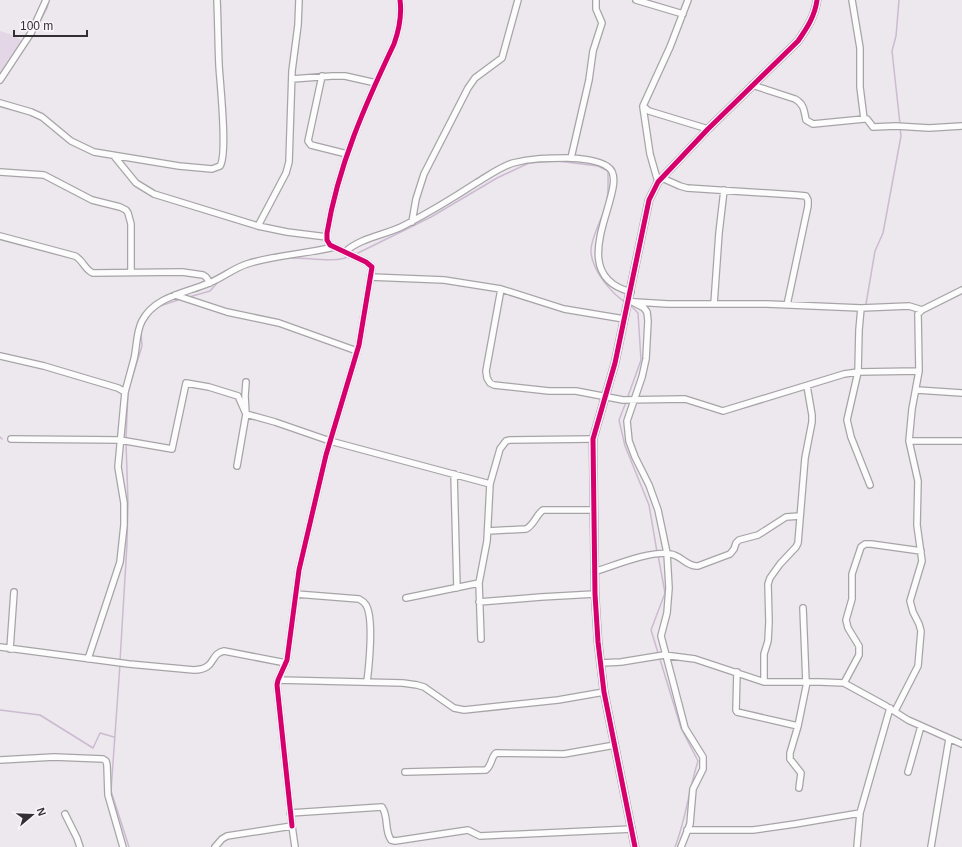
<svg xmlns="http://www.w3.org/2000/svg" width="962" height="847" font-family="Helvetica,sans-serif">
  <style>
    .green { fill: #e3d6e6 }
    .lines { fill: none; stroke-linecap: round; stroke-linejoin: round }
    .stream { stroke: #ccbad1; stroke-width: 1.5 }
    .minor-casing { stroke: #a7a4a7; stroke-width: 8 }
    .tertiary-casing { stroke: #a7a4a7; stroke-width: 9 }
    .minor { stroke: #fcfcfc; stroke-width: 5.5 }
    .tertiary { stroke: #fcfcfc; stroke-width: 7 }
    .cycleway-casing { stroke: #fbf4fd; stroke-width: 8 }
    .cycleway { stroke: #d6006c; stroke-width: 5 }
  </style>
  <rect width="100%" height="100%" fill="#ece8ed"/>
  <!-- green -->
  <path class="green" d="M0 31 12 35 23 41 0 79Z"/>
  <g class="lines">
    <!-- stream -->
    <path class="stream" d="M899 0 896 36 892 51 900 124
      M36 29 47 8 49 0
      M354 255 431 217 497 178 529 163 558 161 598 166 608 171C608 185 609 198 604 211 600 222 590 241 591 252 592 270 611 293 625 302
      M289 258C307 257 335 264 350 256
      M248 261 251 259H255
      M189 297 210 291 218 282
      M866 304 875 251 883 233 901 136 900 128
      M160 306 181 299
      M627 399 641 360 638 313 630 305
      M626 402 619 420 625 446 649 505 657 552
      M0 437 2 439
      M126 439 128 391 142 346 141 333
      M658 555 665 593 651 630 681 728 698 761C689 789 686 819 675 847
      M120 661 127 544 128 502 126 443
      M120 664 111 791 129 847
      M0 710 40 715 93 748 100 733 114 737"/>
    <!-- minor casing -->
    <g class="minor-casing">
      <path id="minor" d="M636 0 683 14
        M688 0 670 47 643 106 649 111 708 129
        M852 0 860 48V87L864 119
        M322 76 308 141 311 145 347 154
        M292 79 332 76H345L376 83
        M0 80 31 33 46 0
        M752 85 795 99C804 104 804 110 806 120L813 124 864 119H867L873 127 896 126 929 128 962 126
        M0 103 31 112 42 117 71 141 94 152 179 166 212 169 220 166C228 154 220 84 219 65 218 43 218 22 217 0
        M643 107 650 154 658 182
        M114 156 136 183 154 194 258 226 287 232 327 237
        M571 158 589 80 593 51 602 23 596 9V0
        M0 172 44 175 92 200 120 207 126 210 128 213 131 224V272
        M662 178 680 186 687 188 796 195 806 196 808 200V206L787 305
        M412 222 416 199 424 174 468 88 475 78 502 58 518 0
        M258 226 286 173 289 162 292 71 298 25 299 0
        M0 236 75 256C83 260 85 270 93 273L182 272 203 275 206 277 210 283
        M345 252C361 237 387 235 405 225 430 212 453 198 476 183 488 176 500 167 513 163 531 158 548 158 567 158 578 158 599 160 608 167 634 184 558 273 631 292
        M370 277 444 280 501 289 564 309 624 319
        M501 289 486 371 487 378 490 383 494 385 549 391H576L623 400 685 399 723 411 844 374 858 372 919 371
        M175 295 227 312 279 323 357 351
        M629 300 644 308 647 312 648 321 646 359 642 377 627 421 629 441 635 457 649 485 658 510 667 553 669 588 667 613 661 636 685 728 703 757V769L693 789 690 824 681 847
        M635 302 668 304H767L861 308 909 306 922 310
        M714 304 719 233 724 190
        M861 308 859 330 858 372 847 420 851 437 870 485
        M0 356 44 366 118 388 125 392 118 467 124 503V525L120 562 88 659
        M917 390 962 393
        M125 392C128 381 131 370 134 359 137 347 136 332 142 321 155 296 186 293 209 283 222 278 234 268 247 264 275 255 306 254 334 247
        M11 439 120 440 172 449 186 383 209 387 238 396 246 414 275 422 330 441 490 484
        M909 441 912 409 919 371 918 314 922 310 962 290
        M237 466 246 414 245 396 246 382
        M454 474 457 588
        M488 531 526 529C534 525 536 515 543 510H594
        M594 572C613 566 651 550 670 554 681 555 687 567 698 566L730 554 734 549 736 543 739 540 758 535 786 517 800 516
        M296 594 359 599C361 600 364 602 366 605 374 618 369 666 367 682
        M406 598 479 583
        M479 602 541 597 595 594
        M803 608 806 682
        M481 639 479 583 487 541 490 484 500 449 506 441 510 440 593 439
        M0 647 129 664 194 670C217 669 209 654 224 651L286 663
        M10 649 14 592
        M601 663 621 662 664 655 695 659 764 682H821L844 683 886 706 908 720 962 744
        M737 672 736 710 737 712 798 726
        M278 680 403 683 417 685 424 687 454 708 464 710 558 700 604 692
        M764 682V654L768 641 769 622 768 584 770 578 780 564 796 547 798 543 805 458 812 422V415L807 386
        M844 683 859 655V646L848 628 846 620 852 599V574L861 547 865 544H871L921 551
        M895 711 918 666 921 631 919 624 913 612 910 601 922 561 917 525 918 481 909 441H962
        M0 760 54 757 103 759 106 761 107 765 108 795 123 847
        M405 772 486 770C492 765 491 757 496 753L564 754 615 745
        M908 772 921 726
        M799 788 801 773 790 759V753L798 726 807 682
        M290 813 382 807C389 817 384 830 391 840L395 841 468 830 480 836 632 829
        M65 814 77 838 80 847
        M292 826 277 685 278 680 287 660 299 570 326 455 359 345 372 267 366 262 330 245 327 240V233C338 166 365 105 394 44 399 30 402 15 400 0
        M687 830H753L795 824 860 813
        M215 847 222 839 227 836 292 826 295 847
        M857 847 860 813 890 708
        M931 847 949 739"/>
    </g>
    <!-- tertiary casing -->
    <g class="tertiary-casing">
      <path id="tertiary" d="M635 847 604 692 598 642 595 594 593 439 615 363 649 200 658 182 708 129 798 41C807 28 815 16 817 0"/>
    </g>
    <!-- minor -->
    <use href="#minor" class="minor"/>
    <!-- tertiary -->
    <use href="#tertiary" class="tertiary"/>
    <!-- cycleway casing -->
    <g class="cycleway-casing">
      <path id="cycleway" d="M292 826 277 685 278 680 287 660 299 570 326 455 359 345 372 267 366 262 330 245 327 240V233C338 166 365 105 394 44 399 30 402 15 400 0
        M635 847 604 692 598 642 595 594 593 439 615 363 649 200 658 182 708 129 798 41C807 28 815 16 817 0"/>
    </g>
    <!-- cycleway -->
    <use href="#cycleway" class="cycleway"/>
  </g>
  <!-- north arrow -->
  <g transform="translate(32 815) rotate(71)" stroke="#fbf4fd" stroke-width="3" paint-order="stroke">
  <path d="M0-3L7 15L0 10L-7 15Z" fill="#333034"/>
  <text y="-6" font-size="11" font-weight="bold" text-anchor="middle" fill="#333034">N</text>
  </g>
  <!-- scale -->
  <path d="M14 30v6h73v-6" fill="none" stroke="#333034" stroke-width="2"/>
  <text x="20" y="30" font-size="12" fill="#333034" stroke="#fbf4fd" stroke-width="3" paint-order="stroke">100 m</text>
</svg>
